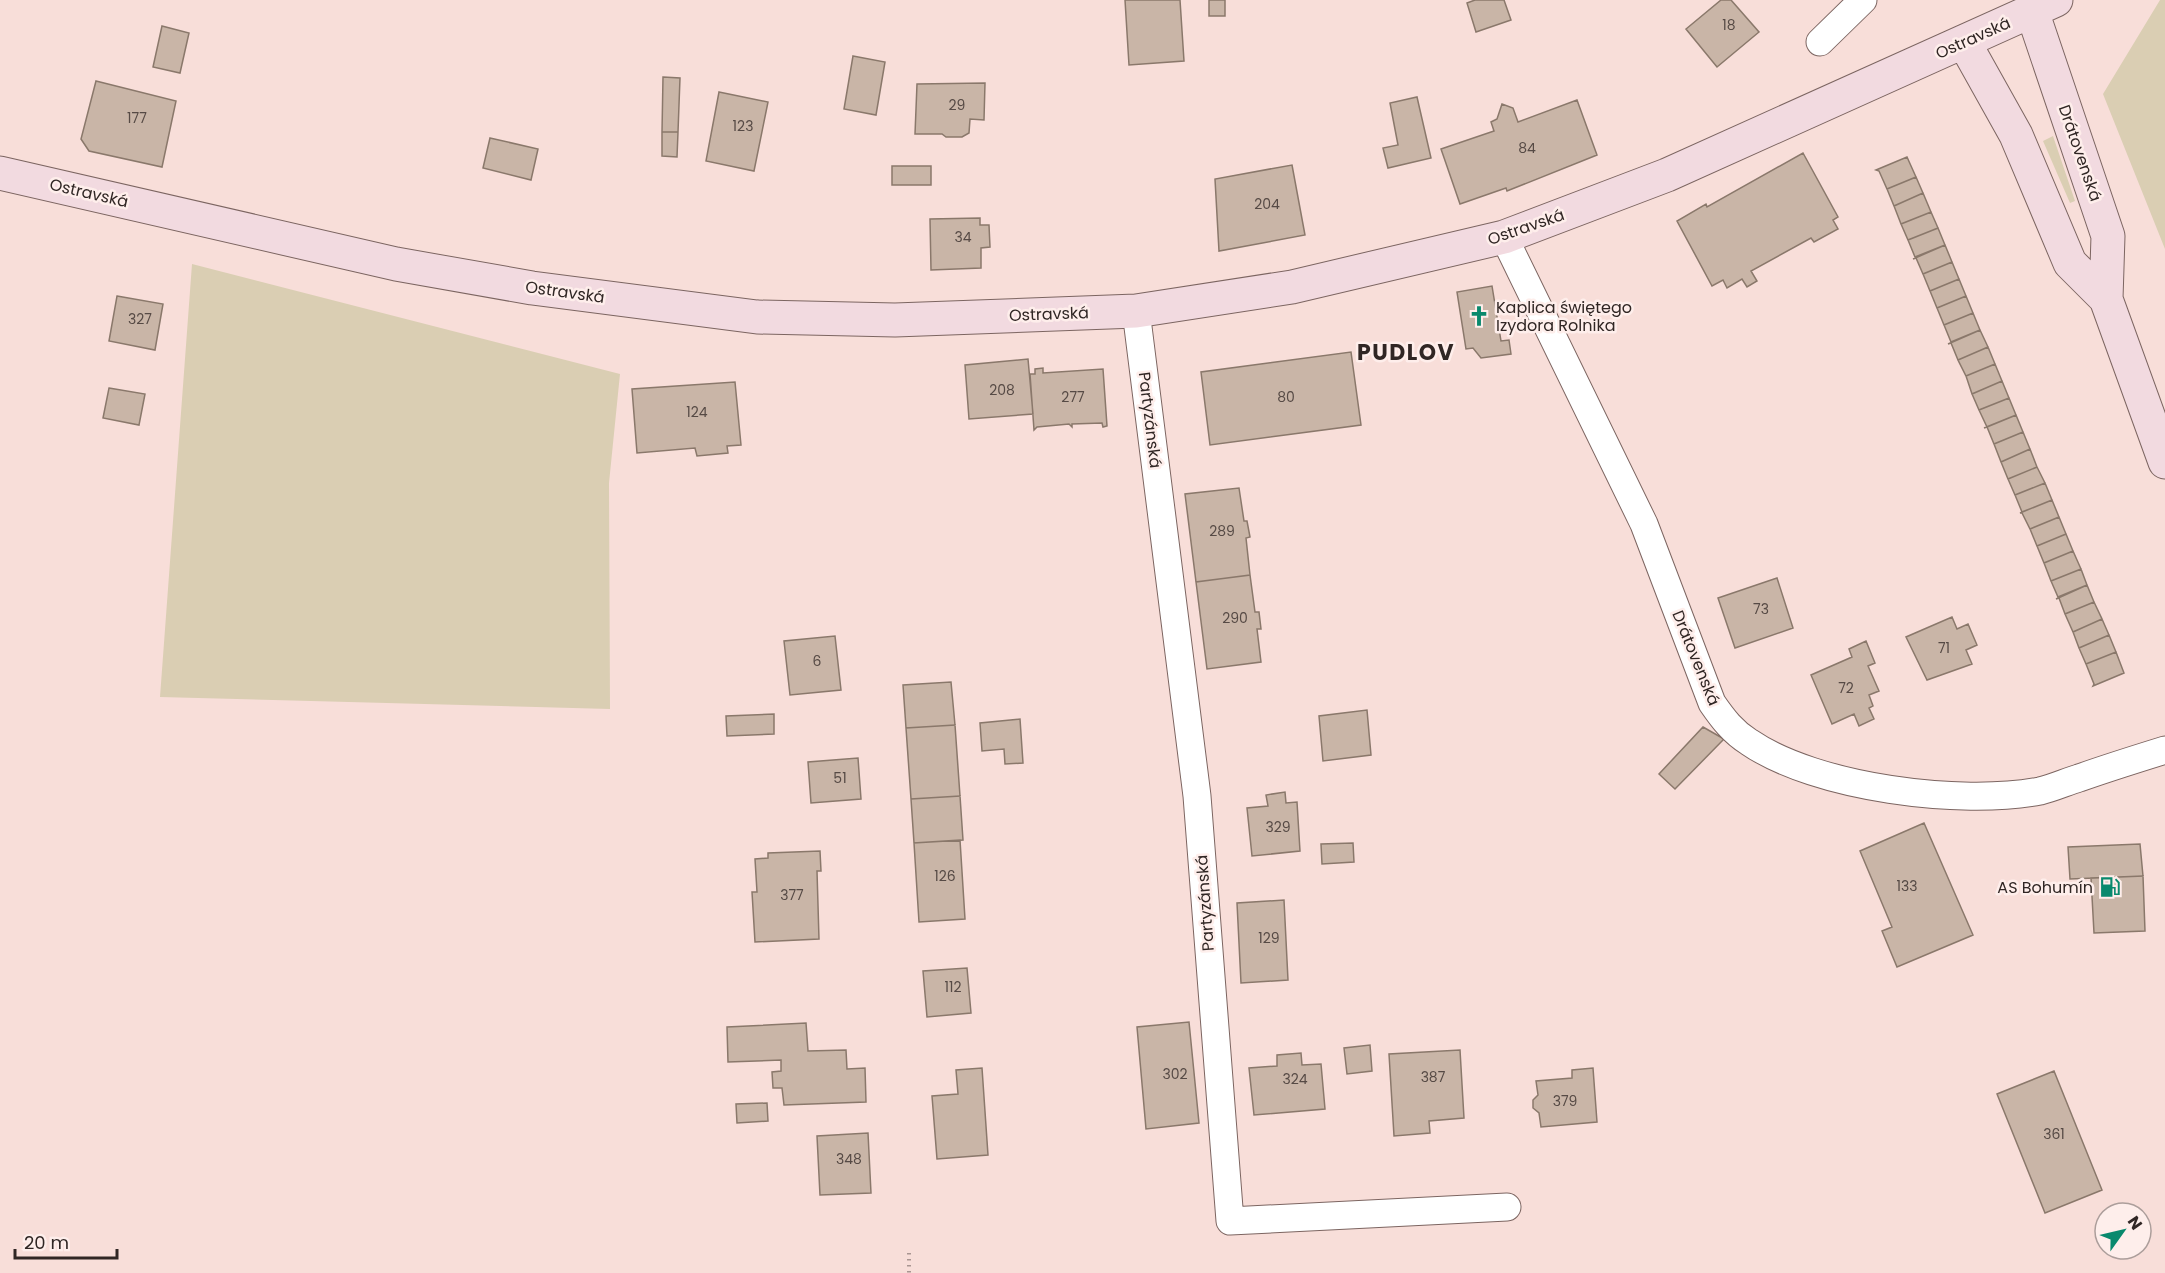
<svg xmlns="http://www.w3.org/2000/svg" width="2165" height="1273" font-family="Poppins,sans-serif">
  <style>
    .green { fill: #daceb3 }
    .building { fill: #c9b5a7; stroke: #8a786b; stroke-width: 1.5 }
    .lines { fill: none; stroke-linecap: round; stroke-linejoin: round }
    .street-casing { stroke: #7c6561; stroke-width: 29 }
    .secondary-casing { stroke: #7c6561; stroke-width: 35 }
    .path { stroke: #a99592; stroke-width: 4; stroke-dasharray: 1.5 4.5; stroke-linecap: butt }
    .street { stroke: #fff; stroke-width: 27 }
    .secondary { stroke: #f2dae0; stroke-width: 33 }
    .labels { text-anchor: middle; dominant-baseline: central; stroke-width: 5; stroke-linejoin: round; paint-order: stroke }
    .number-label { font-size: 14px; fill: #564a45 }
    .street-label { font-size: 16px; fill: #302624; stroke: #feeeeb }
    .poi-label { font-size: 16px; fill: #302624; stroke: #feeeeb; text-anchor: start }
    .district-label { font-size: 22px; font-weight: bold; letter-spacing: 1.5px; fill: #302624; stroke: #feeeeb }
  </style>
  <rect width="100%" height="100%" fill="#f8ded9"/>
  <!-- green -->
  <path class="green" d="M2160 0H2165V249L2103 94Z
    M2053 136 2075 201 2070 203 2043 141Z
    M192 264 620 374 609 483 610 709 160 697Z"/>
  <!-- building -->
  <path class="building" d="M1125 0H1180L1184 61 1129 65Z
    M1209 0H1225V16H1209Z
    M1475 0H1504L1511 20 1476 32 1467 3Z
    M1721 0H1731L1759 32 1717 67 1686 29Z
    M162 26 189 33 180 73 153 67Z
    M853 56 885 62 876 115 844 109Z
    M663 77 680 78 678 132H662Z
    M96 81 176 101 162 167 89 151 81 139Z
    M985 83 984 120 970 119 969 133 962 137H946L942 134H915L917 84Z
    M719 92 768 102 754 171 706 161Z
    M1417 97 1431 158 1388 168 1383 148 1398 145 1390 103Z
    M1577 100 1597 155 1507 191 1506 188 1460 204 1441 149 1494 131 1491 122 1497 119 1502 104 1513 108 1518 122Z
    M662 132H678L677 157 662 156Z
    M490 138 538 149 531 180 483 168Z
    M1803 153 1838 217 1833 220 1838 229 1814 242 1811 238 1751 271 1757 281 1747 287 1742 279 1727 288 1723 280 1712 286 1677 221 1706 204 1707 207Z
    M1907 157 1916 177 1887 189 1879 171 1876 170Z
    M1292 165 1305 235 1219 251 1215 179Z
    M892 166H931V185H892Z
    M1916 177 1923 193 1894 206 1887 189Z
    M1923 193 1931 212 1901 224 1894 206Z
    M1931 212 1938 228 1908 240 1901 224Z
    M980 218V225H989L990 247 981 248V268L931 270 930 219Z
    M1938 228 1945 245 1915 257 1908 240Z
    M1945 245 1952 262 1923 274 1916 258 1913 259Z
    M1952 262 1959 279 1930 291 1923 274Z
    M1959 279 1966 296 1937 308 1930 291Z
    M1492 286 1501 341 1509 340 1511 354 1481 358 1473 348 1466 349 1457 292Z
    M117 296 163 304 155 350 109 341Z
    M1966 296 1973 313 1944 325 1937 308Z
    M1973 313 1980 330 1951 342 1944 325Z
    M1980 330 1988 347 1958 360 1951 343 1948 344Z
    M1988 347 1995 364 1966 376 1958 360Z
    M1351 352 1361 425 1210 445 1201 372Z
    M1028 359 1033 414 969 419 965 365Z
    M1995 364 2002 381 1972 394 1966 376Z
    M1043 368V373L1103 369 1107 426 1103 427 1102 423 1072 424V427L1069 424 1037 427 1034 430 1030 374H1035V369Z
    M2002 381 2009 398 1979 410 1972 394Z
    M735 382 741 445 727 446 728 453 697 456 695 448 637 453 632 389Z
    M109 388 145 394 139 425 103 418Z
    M2009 398 2016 415 1987 427 1979 410Z
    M2016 415 2023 432 1994 444 1987 427 1984 428Z
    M2023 432 2030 449 2001 462 1994 444Z
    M2030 449 2037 467 2008 479 2001 462Z
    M2037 467 2045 483 2015 495 2008 479Z
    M2045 483 2052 500 2022 512 2015 495Z
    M1239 488 1244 521H1247L1250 537 1246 538 1250 575 1196 582 1185 494Z
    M2052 500 2059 517 2030 529 2022 513H2020Z
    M2059 517 2066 534 2037 546 2030 529Z
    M2066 534 2073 551 2044 563 2037 546Z
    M2073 551 2081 569 2051 581 2044 563Z
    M2081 569 2087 585 2058 597 2051 581Z
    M1250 575 1255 612H1259L1261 629H1257L1261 662 1207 669 1196 582Z
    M1777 578 1793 628 1735 648 1718 598Z
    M2087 585 2094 602 2065 614 2059 598 2056 599Z
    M2094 602 2102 619 2073 632 2065 614Z
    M1952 617 1957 629 1968 624 1977 645 1966 650 1972 664 1927 680 1906 637Z
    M2102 619 2109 635 2079 648 2073 632Z
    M2109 635 2116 652 2086 664 2079 648Z
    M835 636 841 690 790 695 784 641Z
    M1866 641 1875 663 1868 666 1879 691 1869 695 1873 706 1869 708 1874 719 1859 726 1854 714 1832 724 1811 675 1852 657 1849 649Z
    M2116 652 2124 673 2093 686 2094 684 2086 664Z
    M951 682 955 725 906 728 903 685Z
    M1367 710 1371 755 1323 761 1319 716Z
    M774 714V734L727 736 726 716Z
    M1020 719 1023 763 1005 764 1004 749 982 751 980 723Z
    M955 725 960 796 911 799 906 728Z
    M1703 727 1724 739 1675 789 1659 774Z
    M858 758 861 799 811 803 808 762Z
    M1285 792 1286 803 1297 802 1300 851 1252 856 1247 808 1268 806 1266 795Z
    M960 796 963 840 914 843 911 799Z
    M1924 823 1973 935 1897 967 1882 931 1892 927 1860 851Z
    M960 840 965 919 919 922 914 843Z
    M1353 843 1354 862 1322 864 1321 844Z
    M2140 844 2143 876 2070 879 2068 847Z
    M820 851 821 871H817L819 939 755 942 752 892H757L755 859 768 858V853Z
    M2143 876 2145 931 2094 933 2091 878Z
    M1284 900 1288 980 1241 983 1237 903Z
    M967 968 971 1013 927 1017 923 971Z
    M1189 1022 1199 1123 1146 1129 1137 1027Z
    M806 1023 808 1051 846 1050 847 1069 865 1068 866 1102 784 1105 782 1088H773L772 1072 781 1071V1060L728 1062 727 1027Z
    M1370 1045 1372 1071 1347 1074 1344 1048Z
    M1460 1050 1464 1118 1429 1121 1430 1133 1394 1136 1389 1054Z
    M1301 1053 1302 1065 1321 1064 1325 1109 1254 1115 1249 1068 1277 1066V1055Z
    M982 1068 988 1155 937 1159 932 1096 958 1094 956 1070Z
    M1593 1068 1597 1122 1541 1127 1539 1113 1533 1108V1100L1538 1095 1536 1081 1572 1078V1070Z
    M2054 1071 2102 1190 2045 1213 1997 1094Z
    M767 1103 768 1121 737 1123 736 1104Z
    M868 1133 871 1193 820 1195 817 1136Z"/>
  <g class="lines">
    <!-- street casing -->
    <g class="street-casing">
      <path id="street" d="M1820 42 1863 0
        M1504 237 1644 524 1712 703C1723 719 1733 732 1749 742 1816 788 1961 806 2040 791 2053 788 2066 782 2079 778 2107 768 2136 759 2165 750
        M1136 311 1197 796 1230 1221 1507 1207"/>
    </g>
    <!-- secondary casing -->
    <g class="secondary-casing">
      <path id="secondary" d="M2032 11 2108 236 2106 299 2165 462
        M1964 42 2016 135 2070 263 2106 299
        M0 173 396 264 532 288 757 317 895 320 1136 311 1292 287 1504 237 1667 175 2056 0"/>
    </g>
    <!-- path -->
    <path class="path" d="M909 1253V1273"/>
    <!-- street -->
    <use href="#street" class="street"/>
    <!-- secondary -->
    <use href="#secondary" class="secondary"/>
  </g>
  <!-- icons -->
  <defs>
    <g id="church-bare" transform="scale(1.62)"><path d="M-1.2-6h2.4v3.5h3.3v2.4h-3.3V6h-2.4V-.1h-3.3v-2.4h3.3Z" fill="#09896d" stroke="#feeeeb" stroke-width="2.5" paint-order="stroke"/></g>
    <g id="fuel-bare" transform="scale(1.62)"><path d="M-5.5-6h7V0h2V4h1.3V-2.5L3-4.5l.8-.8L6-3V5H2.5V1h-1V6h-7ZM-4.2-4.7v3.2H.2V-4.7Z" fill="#09896d" stroke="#feeeeb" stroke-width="2.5" paint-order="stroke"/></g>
  </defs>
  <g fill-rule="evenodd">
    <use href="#church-bare" x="1479" y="316"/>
    <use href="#fuel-bare" x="2110" y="887"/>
  </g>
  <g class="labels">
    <!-- number labels -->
    <g class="number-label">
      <text x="1729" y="25">18</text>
      <text x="957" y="105">29</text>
      <text x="137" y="118">177</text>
      <text x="743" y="126">123</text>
      <text x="1527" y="148">84</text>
      <text x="1267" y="204">204</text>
      <text x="963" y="237">34</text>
      <text x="140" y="319">327</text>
      <text x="1002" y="390">208</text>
      <text x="1073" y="397">277</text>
      <text x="1286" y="397">80</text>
      <text x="697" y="412">124</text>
      <text x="1222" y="531">289</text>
      <text x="1761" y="609">73</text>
      <text x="1235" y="618">290</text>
      <text x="1944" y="648">71</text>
      <text x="817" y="661">6</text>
      <text x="1846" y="688">72</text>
      <text x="840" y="778">51</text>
      <text x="1278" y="827">329</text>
      <text x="945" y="876">126</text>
      <text x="1907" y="886">133</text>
      <text x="792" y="895">377</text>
      <text x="1269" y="938">129</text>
      <text x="953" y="987">112</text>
      <text x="1175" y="1074">302</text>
      <text x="1433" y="1077">387</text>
      <text x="1295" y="1079">324</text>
      <text x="1565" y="1101">379</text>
      <text x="2054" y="1134">361</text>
      <text x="849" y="1159">348</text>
    </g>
    <!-- street labels -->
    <g class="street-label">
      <text transform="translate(1973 38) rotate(-24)">Ostravská</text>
      <text transform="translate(2080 153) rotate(71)">Drátovenská</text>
      <text transform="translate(89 193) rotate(13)">Ostravská</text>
      <text transform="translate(1526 227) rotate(-19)">Ostravská</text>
      <text transform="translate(565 292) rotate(8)">Ostravská</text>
      <text transform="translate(1049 314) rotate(-2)">Ostravská</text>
      <text transform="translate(1150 420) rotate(83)">Partyzánská</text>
      <text transform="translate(1696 658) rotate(68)">Drátovenská</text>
      <text transform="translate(1205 903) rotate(-94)">Partyzánská</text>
    </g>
    <!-- poi labels -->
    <g class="poi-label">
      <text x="1496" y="307">Kaplica świętego<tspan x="1496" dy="18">Izydora Rolnika</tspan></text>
      <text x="2093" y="887" text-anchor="end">AS Bohumín</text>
    </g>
    <!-- district labels -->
    <g class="district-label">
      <text x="1406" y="352">PUDLOV</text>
    </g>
  </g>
  <!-- north arrow -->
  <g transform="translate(2123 1231) rotate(56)"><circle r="28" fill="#feeeeb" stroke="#ac9e9b" stroke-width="1.5"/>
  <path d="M0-4.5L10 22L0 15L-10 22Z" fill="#09896d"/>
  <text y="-9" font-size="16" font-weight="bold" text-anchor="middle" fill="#302624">N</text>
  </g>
  <!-- scale -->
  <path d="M15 1249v9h102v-9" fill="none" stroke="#302624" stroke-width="3"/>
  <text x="24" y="1249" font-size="18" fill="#302624" stroke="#feeeeb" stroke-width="4.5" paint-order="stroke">20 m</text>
</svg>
